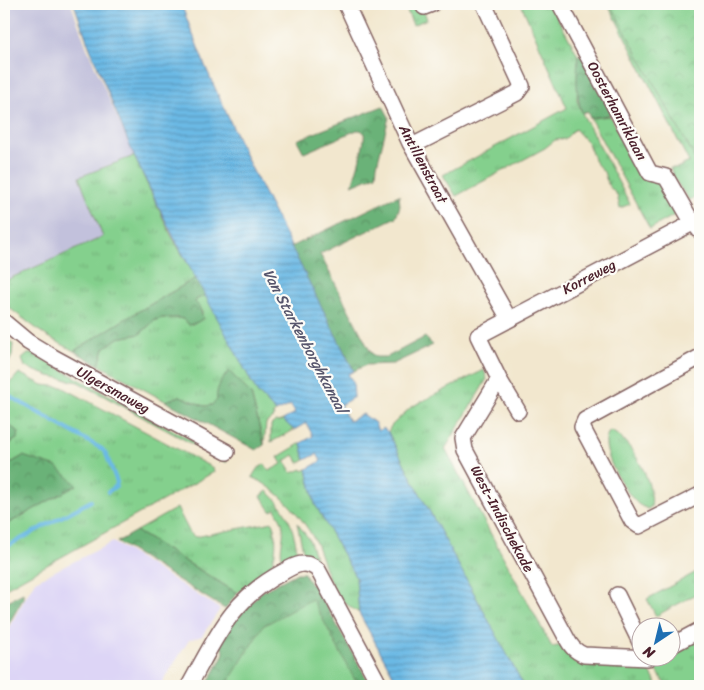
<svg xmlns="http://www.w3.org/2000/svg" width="704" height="690" font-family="Sriracha,sans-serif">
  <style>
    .built { fill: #ddd5f6 }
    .industrial { fill: #c2c1dc }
    .grass { fill: url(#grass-tufts); stroke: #67785c }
    .forest { fill: url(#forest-crowns); stroke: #5a6852 }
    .park { fill: url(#park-crowns); stroke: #67785c }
    .pitch { fill: #84d08d; stroke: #67785c }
    .water { fill: url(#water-rules); stroke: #5a6c88 }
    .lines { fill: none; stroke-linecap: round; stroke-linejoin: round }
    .stream { stroke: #6bb9e5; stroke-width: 4 }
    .minor-casing { stroke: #856564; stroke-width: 18 }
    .minor { stroke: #fff; stroke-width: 15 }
    .labels { text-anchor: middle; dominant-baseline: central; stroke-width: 4.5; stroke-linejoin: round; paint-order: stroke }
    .street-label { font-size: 14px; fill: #4a1f2b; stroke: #fdfcf7 }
    .water-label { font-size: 15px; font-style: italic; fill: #56556c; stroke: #fdfcf7 }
  </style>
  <defs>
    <pattern id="grass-tufts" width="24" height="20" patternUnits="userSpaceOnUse" patternTransform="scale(1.25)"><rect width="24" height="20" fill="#84d08d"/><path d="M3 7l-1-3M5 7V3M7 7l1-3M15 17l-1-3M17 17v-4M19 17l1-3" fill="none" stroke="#74b27a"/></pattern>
    <pattern id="forest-crowns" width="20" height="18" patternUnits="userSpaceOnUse" patternTransform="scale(1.25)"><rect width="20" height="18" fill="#6bb278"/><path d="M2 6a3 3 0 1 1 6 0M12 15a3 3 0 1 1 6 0" fill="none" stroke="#5a9063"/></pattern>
    <pattern id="park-crowns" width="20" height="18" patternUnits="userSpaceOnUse" patternTransform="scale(1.25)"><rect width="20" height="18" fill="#84d08d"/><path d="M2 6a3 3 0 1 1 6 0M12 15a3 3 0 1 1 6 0" fill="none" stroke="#74b27a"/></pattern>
    <pattern id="water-rules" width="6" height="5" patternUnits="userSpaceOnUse" patternTransform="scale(1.25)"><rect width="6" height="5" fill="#6bb9e5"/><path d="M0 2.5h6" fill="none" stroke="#5a96ba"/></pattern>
  </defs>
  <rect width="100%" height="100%" fill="#fdfcf7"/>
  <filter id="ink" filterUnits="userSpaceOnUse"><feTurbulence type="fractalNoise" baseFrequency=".02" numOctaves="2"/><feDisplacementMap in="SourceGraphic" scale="10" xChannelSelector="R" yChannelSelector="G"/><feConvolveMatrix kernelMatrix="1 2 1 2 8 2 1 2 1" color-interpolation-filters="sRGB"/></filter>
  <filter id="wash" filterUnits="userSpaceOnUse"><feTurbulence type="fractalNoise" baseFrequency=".0096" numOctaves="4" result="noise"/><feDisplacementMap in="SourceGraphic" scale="20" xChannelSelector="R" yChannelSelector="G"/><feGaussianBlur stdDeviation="1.12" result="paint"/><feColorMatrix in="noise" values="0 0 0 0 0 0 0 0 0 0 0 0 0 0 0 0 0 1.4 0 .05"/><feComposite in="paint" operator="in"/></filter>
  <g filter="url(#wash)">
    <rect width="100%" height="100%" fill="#f2e7ce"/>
    <!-- built -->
    <path class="built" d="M113 542 220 609 202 636 189 640 160 686H4V636L35 581Z"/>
    <!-- industrial -->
    <path class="industrial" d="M4 4H71L86 46 134 156 79 177 103 237 4 281Z"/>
    <!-- grass -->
    <path class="grass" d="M404 4H421L427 19 413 25Z
      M521 4H550L579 57 577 100 582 113 630 204 620 208 617 195 608 185 604 172 595 162 588 143 575 129 565 139 555 140 545 148 456 196 443 175 567 108Z
      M608 4H699L700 195 689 200 675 180 670 168H677L689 162Z
      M610 116 644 179 662 184 680 212 650 229 590 118Z
      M134 156 171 235 196 278 122 321 74 351 45 335 4 304V281L103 237 79 177Z
      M206 296 257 392 276 412 273 414 274 417 266 423 264 445 251 394 229 372 217 400 212 405 204 406 180 396 165 401 99 365 104 348 118 338 140 334 154 321 162 318H179L185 320 189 325 198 322 202 318V312L195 302 197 299Z
      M9 341 13 344 12 356 4 373V343Z
      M28 354H33L226 459 227 462H225L78 382 49 376 25 367 22 359Z
      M484 370 487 379 445 449 552 647 563 645 575 663 646 665 658 686H524L411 477 388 432 391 426 411 407Z
      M19 373 43 385 62 387 213 468 214 472 4 589V526L77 485 23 456 4 467V448L18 438 4 426V386L13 380Z
      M283 420 294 430 271 442V425L276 421 278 422Z
      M610 431C631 438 656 486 651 507L648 509C645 508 641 506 638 504 625 492 595 446 610 431Z
      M301 443 305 460 299 463 294 455 285 461 292 473 302 469 303 471 307 469 315 504 356 578 359 613C353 609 346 604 341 599 328 586 322 555 314 539 300 514 278 489 252 477L257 469 265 464 269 471 282 464 278 457Z
      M267 491C283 505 291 520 295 540 296 546 298 551 297 557L296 559 286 564C276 552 285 541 283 528 283 521 278 515 275 509L271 511 261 496Z
      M177 508 190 533 195 537 273 522C277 537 278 560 266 572 257 580 247 586 237 593L136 531Z
      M297 523 309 539 316 559 304 555Z
      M700 570V592L656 616 647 599Z
      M700 639V686H666L653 664 665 658H672V654Z
      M216 647 219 651V657L202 686H195Z"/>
    <!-- forest -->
    <path class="forest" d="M582 54 615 114 590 118 587 111 582 113C575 94 577 76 578 56Z
      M383 106 389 117 377 165 376 175 352 185C355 176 366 141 364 133 362 130 360 130 357 130L304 153 297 140Z
      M399 195 400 206 396 217 320 254 370 351 376 357H387L425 337 433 345 393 364 366 365 354 371 291 247Z
      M196 278 206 296 197 299 195 302 199 306 203 318 198 322 189 325 185 320 179 318H162L154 321 140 334 118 338 104 348 99 365 74 351 122 321Z
      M229 371 251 394 264 445 256 450 165 401 180 396 204 406 212 405 217 400C215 389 222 379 229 371Z
      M6 423 19 432 18 438 4 448V426Z
      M23 456 57 467 77 485 4 526V467Z
      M136 531 237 593 225 609 117 542Z
      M297 573H304L311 585 314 584 371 686H206L222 658 224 652 222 648 217 644 223 633 261 592Z
      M23 593V599L4 632V603Z"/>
    <!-- park -->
    <path class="park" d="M610 4H700V167Z"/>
    <!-- pitch -->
    <path class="pitch" d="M312 599 358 686H226L263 626Z"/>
    <!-- water -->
    <path class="water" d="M74 4H181L206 68 249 163 353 369 354 371 348 374 353 382 354 397 340 405 349 421 363 414 375 423 378 431 383 428 388 432 411 477 524 686H399L359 613 356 578 315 504 307 469 321 461 317 454 305 460 301 443 313 436 306 423 294 430 283 420 295 413 291 405 276 412 257 392 173 236 134 156 89 46Z"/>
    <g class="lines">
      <!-- stream -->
      <path class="stream" d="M4 393 102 449 106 454 117 482 116 486 108 492
        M4 548 91 501"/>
    </g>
  </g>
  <g filter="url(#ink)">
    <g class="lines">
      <!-- minor casing -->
      <g class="minor-casing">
        <path id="minor" d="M346 4 410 143 509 319
          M560 4 650 173 666 177 688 215 700 231
          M424 7 432 4
          M412 146 517 93 522 86 484 4
          M4 322 28 342 53 357 227 452
          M700 357 585 420 582 427 632 521 639 526 700 495
          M499 379 463 438 465 450 566 637C571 647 575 651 584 655L648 658
          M518 411 499 379 478 336 700 219
          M617 595 642 646
          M672 645 700 630
          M189 686C216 638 230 600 283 572 295 565 306 559 318 570L380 686"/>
      </g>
      <!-- minor -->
      <use href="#minor" class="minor"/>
    </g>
  </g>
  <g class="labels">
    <!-- street labels -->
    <g class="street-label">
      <text transform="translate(617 111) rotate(62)">Oosterhamriklaan</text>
      <text transform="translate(423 164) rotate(62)">Antillenstraat</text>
      <text transform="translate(589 277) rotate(-28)">Korreweg</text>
      <text transform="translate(113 390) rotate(29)">Ulgersmaweg</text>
      <text transform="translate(502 519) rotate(62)">West-Indischekade</text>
    </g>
    <!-- water labels -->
    <g class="water-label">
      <text transform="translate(305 341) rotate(62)">Van Starkenborghkanaal</text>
    </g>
  </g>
  <!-- margin -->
  <rect width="704" height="690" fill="none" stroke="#fdfcf7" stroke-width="20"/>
  <!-- north arrow -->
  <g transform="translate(656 642) rotate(215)"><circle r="24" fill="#fdfcf7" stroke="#b5a4a5"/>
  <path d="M0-4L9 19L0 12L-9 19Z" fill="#1f6fb2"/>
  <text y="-8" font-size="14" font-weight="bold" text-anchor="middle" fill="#4a1f2b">N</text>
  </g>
</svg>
